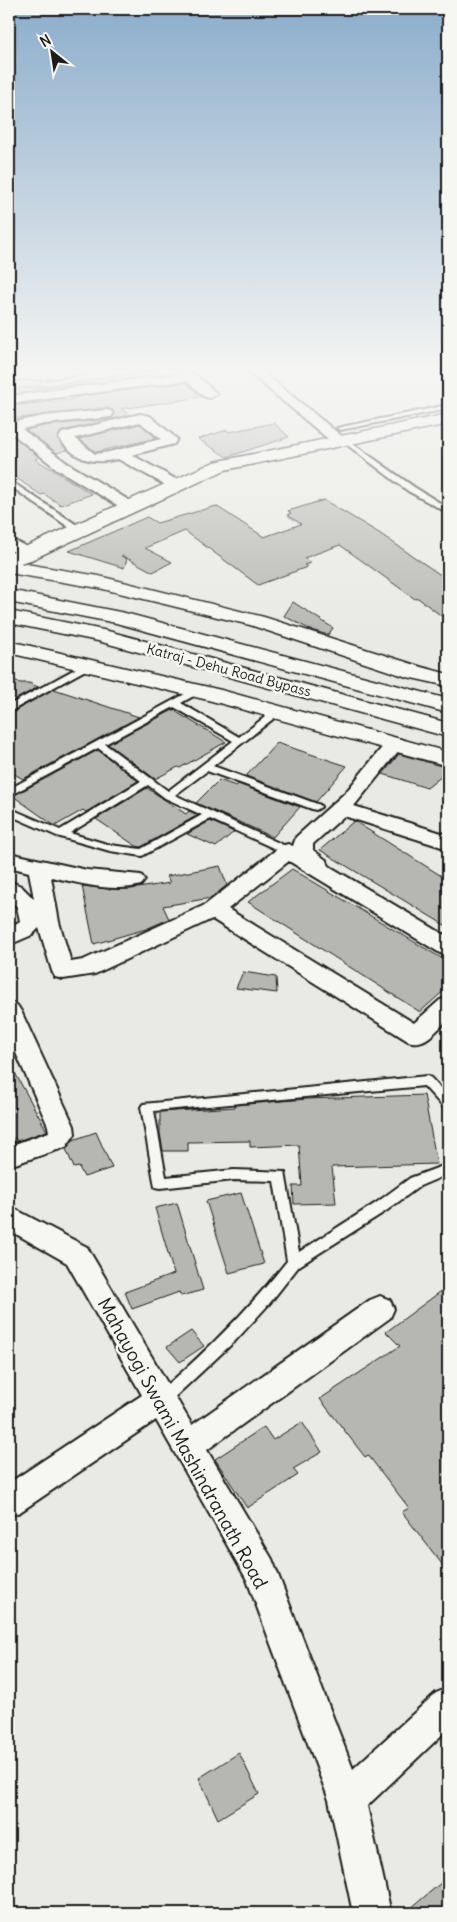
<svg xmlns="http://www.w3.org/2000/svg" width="457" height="1922" font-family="Delius,sans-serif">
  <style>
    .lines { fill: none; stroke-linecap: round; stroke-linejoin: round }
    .stream { stroke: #6d6d6c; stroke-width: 4 }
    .building { fill: #b6b6b3; stroke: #1c1c1c }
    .service-casing { stroke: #1c1c1c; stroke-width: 4 }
    .minor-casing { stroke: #1c1c1c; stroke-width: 4 }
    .tertiary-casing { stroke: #1c1c1c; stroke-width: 3 }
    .trunk-casing { stroke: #1c1c1c; stroke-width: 3 }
    .service { fill: #f6f6f2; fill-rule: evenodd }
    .minor { fill: #f6f6f2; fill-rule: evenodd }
    .tertiary { fill: #f6f6f2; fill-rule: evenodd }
    .trunk { fill: #f6f6f2; fill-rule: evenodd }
    .labels { text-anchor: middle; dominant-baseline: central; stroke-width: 5; stroke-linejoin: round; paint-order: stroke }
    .far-street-label { font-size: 14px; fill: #1c1c1c; stroke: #f6f6f2 }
    .near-street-label { font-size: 19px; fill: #1c1c1c; stroke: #f6f6f2 }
  </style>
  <rect width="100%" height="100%" fill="#e9e9e5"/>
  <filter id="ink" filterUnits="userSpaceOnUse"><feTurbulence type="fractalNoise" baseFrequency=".02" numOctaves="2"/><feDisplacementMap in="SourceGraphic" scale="10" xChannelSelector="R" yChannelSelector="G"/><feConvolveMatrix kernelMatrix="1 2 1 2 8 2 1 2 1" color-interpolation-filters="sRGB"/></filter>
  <g filter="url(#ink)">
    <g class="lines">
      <!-- stream -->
      <path class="stream" d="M9 390 68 384 157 369"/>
    </g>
    <!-- building -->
    <path class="building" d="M183 383H186L202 397 121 409 130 415 62 431 57 438 67 450 57 453 26 430 44 426 111 419 115 415 113 410 106 408 9 419V406L70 400 80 396Z
      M274 423 289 437 227 457 198 439 227 430 229 432Z
      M140 424 156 438 96 452 79 439Z
      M9 433 39 457 35 459 92 494 61 505 44 494 41 495 9 473Z
      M324 500 379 533 448 580V621L418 598 415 599 340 545 304 558 311 563 304 565 307 567 258 585 185 531 145 548 172 562 153 572 123 556H121L127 559 124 568 69 551 147 517 157 523 216 506 264 537 301 524 287 515 291 513 288 511Z
      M293 602 333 628 328 635 311 630 284 616Z
      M9 677 20 683H29L38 687 9 703Z
      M54 689 139 717 23 779 9 771V714Z
      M173 710 226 742 180 768 178 767 155 779 108 744Z
      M277 743 347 766 316 802 246 776Z
      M98 750 138 781 86 812 83 810 55 826 13 796Z
      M399 754 448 768V771L427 788 383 774Z
      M219 780 236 786 238 784 300 807 273 837 196 803Z
      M147 788 186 814 189 811 198 815 141 847 136 846 96 819Z
      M210 821 234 832 216 847 187 834Z
      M354 821 448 880V927L320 850Z
      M220 866 227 885 211 898 163 906 169 919 146 929 94 944 82 886 108 889H131L170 883 167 876Z
      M292 869 448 962V987L420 1012 248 902Z
      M243 972 276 977 277 993 236 988Z
      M9 1062 47 1131 17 1141 15 1138 9 1141Z
      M424 1095 437 1164 332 1167 336 1203 294 1204 293 1186H302L299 1145 250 1147V1141L188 1142V1151H163L160 1133V1112L235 1107V1105L306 1099Z
      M96 1132 112 1168 84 1177 79 1167 74 1168 66 1149 73 1140Z
      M241 1193 264 1264 229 1273 206 1201Z
      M177 1203 203 1290 181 1296 179 1292 132 1309 125 1292 174 1274 155 1208Z
      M448 1286V1572L402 1512 409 1508 368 1455 365 1457 320 1399 400 1346 386 1332Z
      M191 1331 204 1346 180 1362 167 1347Z
      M302 1422 322 1452 293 1469 298 1475 247 1508 215 1459 264 1427 273 1440Z
      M239 1753 259 1794 218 1819 199 1778Z
      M448 1877V1913H405Z"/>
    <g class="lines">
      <!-- service casing -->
      <g class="service-casing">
        <path id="service" d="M448 405V409L340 430 337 428Z
          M342 439H346L414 487 448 508V513L408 491 342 441Z
          M9 480 83 529V533H77L9 485Z
          M86 663 89 664V668L9 712V705Z
          M196 688 201 691 199 693 181 703 239 737 274 710 277 709 282 712 213 766 320 805 321 807 316 810 312 809 207 771 175 795 292 849 293 851 292 853H284L210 819 142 856 110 851 57 836 9 815V808L60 830 141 781 98 748 9 796V789ZM174 707 233 741 168 791 105 744ZM148 785 165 798 202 815 141 849 110 845 70 833Z
          M427 1076 431 1078 448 1097V1110L444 1108 424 1086 154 1111 166 1177 234 1170 285 1172 299 1252 376 1203 410 1178 448 1164V1174L420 1186 386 1211 299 1266 269 1304 236 1340 166 1405 161 1407 156 1405 154 1400 156 1395C204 1354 248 1310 287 1261L274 1181 234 1180 160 1188 155 1187 141 1107 143 1104Z"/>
      </g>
      <!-- minor casing -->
      <g class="minor-casing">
        <path id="minor" d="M61 369H95L89 373 45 379 9 380V372Z
          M245 369H259L344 438 346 441 344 444H334Z
          M183 373 195 374 217 394 210 398 205 397 187 381H183L9 404V396Z
          M106 410 111 411 113 414 111 417 44 424 22 429 67 463 135 504 137 507 135 510H125L57 469 9 431V421L14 422 44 416Z
          M140 414 150 416 177 439 174 444 132 455 181 482 183 485 181 488H171L118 459C92 465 75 460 59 438L62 433ZM140 422 161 439 109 452 95 454 75 438Z
          M9 538 35 551 37 554 35 557H23L9 549Z
          M395 738 402 740 404 744 354 806 448 835V849L344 816 313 844V850L326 860 329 866 448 937V955L440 953 289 861 228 909 414 1023 440 1000 448 998V1019C436 1031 425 1047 408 1041L212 919 95 974 63 979 55 977 52 971 39 928 32 935 9 945V928L20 921 17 907 9 899V881L21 886 34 899 29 872 9 867V853L87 870 141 875 145 880 141 885C114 893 79 883 51 877L59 922 71 962 83 960 205 905 281 846 288 844 293 846 296 837 346 792 388 740Z
          M9 1002 17 1005 21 1011 74 1126 75 1134 66 1147 9 1166V1146L49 1132 48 1126 9 1037Z
          M9 1206 87 1247 192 1425 370 1300 380 1296 390 1300 394 1309 390 1318 207 1450 272 1559 353 1769 436 1693 448 1688V1729L367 1806 391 1913H353L329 1800 247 1580 156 1420 20 1512 9 1516V1483L142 1395 67 1263 9 1230Z"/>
      </g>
      <!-- tertiary casing -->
      <g class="tertiary-casing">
        <path id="tertiary" d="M448 414V424L225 470 31 560 20 563 99 576 264 617 422 667 448 674V686L407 677 250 625 99 588 9 573V554L214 462Z
          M9 641 221 690 448 752V766L208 700 9 653Z"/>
      </g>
      <!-- trunk casing -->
      <g class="trunk-casing">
        <path id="trunk" d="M9 590 125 613 448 699V713L116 623 9 602Z
          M9 611 108 631 448 723V737L98 641 9 623Z"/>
      </g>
      <!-- service -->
      <use href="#service" class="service"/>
      <!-- minor -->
      <use href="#minor" class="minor"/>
      <!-- tertiary -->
      <use href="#tertiary" class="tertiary"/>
      <!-- trunk -->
      <use href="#trunk" class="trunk"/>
    </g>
  </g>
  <!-- sky -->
  <linearGradient id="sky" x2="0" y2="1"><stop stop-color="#8cadcc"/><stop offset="0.58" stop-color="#f5f5f3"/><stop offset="1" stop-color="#f5f5f3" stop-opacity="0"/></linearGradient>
  <rect width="457" height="638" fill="url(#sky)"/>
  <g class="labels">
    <!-- far-street labels -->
    <g class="far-street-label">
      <text transform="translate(229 670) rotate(15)">Katraj - Dehu Road Bypass</text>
    </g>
    <!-- near-street labels -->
    <g class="near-street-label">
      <text transform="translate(183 1443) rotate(61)">Mahayogi Swami Mashindranath Road</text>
    </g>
  </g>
  <!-- margin -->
  <rect width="457" height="1922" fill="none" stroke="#f6f6f2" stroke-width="30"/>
  <rect x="15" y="15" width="427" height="1892" fill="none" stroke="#1c1c1c" stroke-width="2" filter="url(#ink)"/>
  <!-- north arrow -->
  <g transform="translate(52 52) rotate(330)" stroke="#f6f6f2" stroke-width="4" paint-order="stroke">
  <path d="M0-4L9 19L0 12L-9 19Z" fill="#1c1c1c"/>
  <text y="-8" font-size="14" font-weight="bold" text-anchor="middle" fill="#1c1c1c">N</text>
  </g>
</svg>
